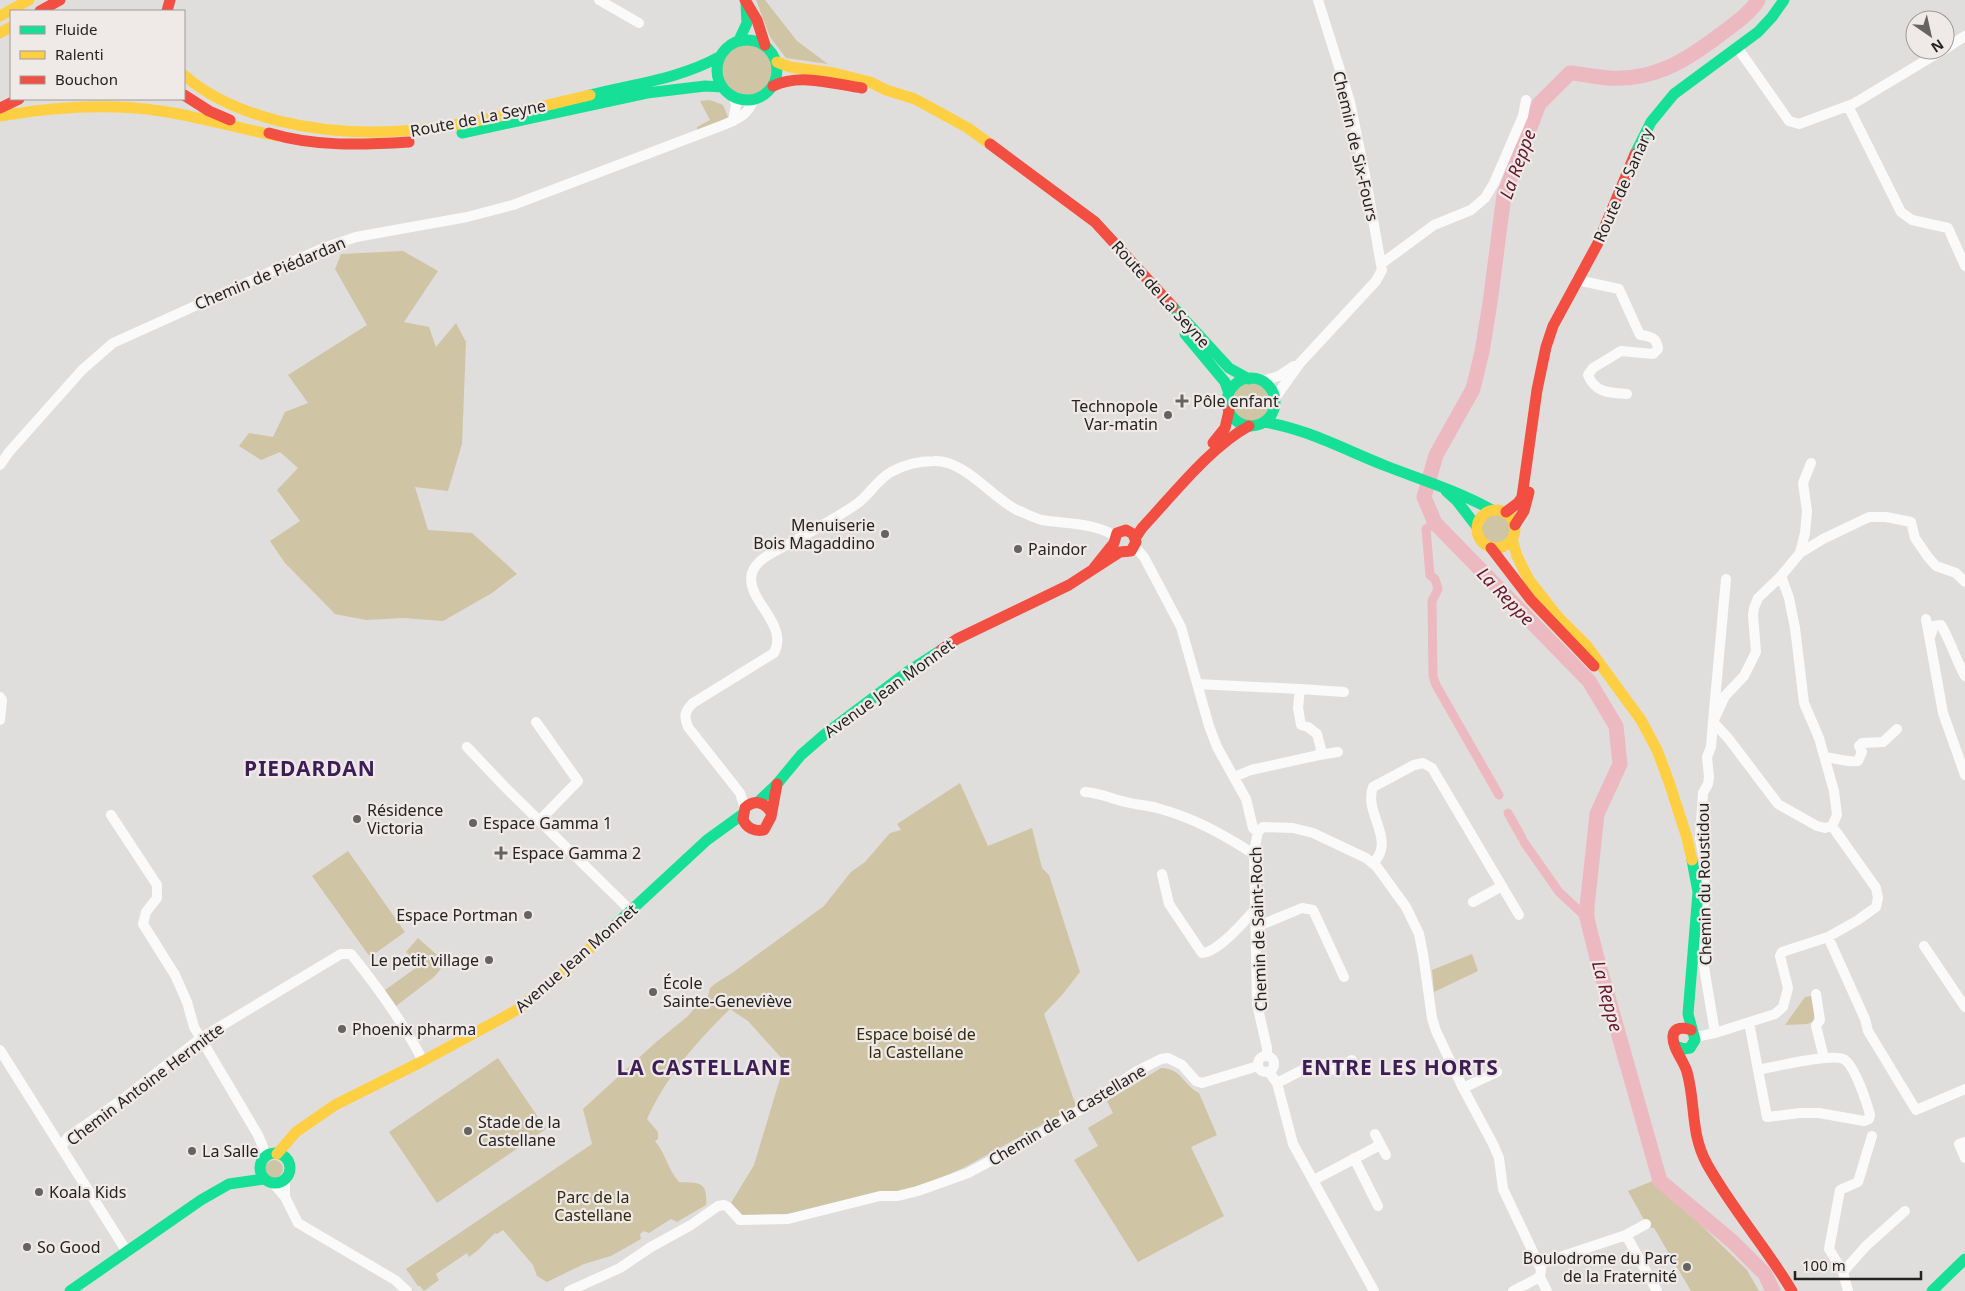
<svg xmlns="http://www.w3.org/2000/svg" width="1965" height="1291" font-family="'Noto Sans',sans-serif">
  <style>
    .green { fill: #cfc4a4 }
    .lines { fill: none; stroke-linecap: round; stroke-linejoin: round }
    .canal { stroke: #ecb9c0; stroke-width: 9 }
    .river { stroke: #ecb9c0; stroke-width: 15 }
    .street { stroke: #fafafa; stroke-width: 10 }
    .fast { stroke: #16e098; stroke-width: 11 }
    .slow { stroke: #ffcf43; stroke-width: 11 }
    .jam { stroke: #f24e42; stroke-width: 11 }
    .poi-dot { fill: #666463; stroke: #efeae8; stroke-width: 2 }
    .labels { text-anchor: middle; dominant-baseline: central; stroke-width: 4.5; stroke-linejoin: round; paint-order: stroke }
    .street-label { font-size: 16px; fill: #252322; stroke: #efeae8 }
    .poi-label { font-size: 16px; fill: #252322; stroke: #efeae8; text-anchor: start }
    .park-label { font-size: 16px; fill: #332a0d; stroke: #efeae8 }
    .water-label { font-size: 18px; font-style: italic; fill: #67152c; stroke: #efeae8 }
    .district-label { font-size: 21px; font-weight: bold; letter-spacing: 1px; fill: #3c1d55; stroke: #efeae8 }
  </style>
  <rect width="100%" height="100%" fill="#e0dedc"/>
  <!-- green -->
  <path class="green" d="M756 0H765L797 41 828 64 786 58 770 37Z
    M717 70a30 30 0 1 1 60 0a30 30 0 1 1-60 0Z
    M710 100 723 105 728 117 715 124 697 130V127L710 120 700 101Z
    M403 251 438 271 404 322 429 327 436 347 456 323 466 342 462 444 448 491 415 487 428 530 472 533 517 574 492 593 443 621 403 618 366 620 335 614 285 563 270 541 300 521 277 490 298 468 280 452 261 460 239 446 249 433 273 437 285 412 308 403 288 375 367 325 335 269 341 254Z
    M1228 402a23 23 0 1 1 46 0a23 23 0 1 1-46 0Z
    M1477 529a19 19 0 1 1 38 0a19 19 0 1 1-38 0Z
    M960 783 988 846 1032 828 1042 868 1049 875 1080 972 1062 995 1044 1014 1076 1106 965 1167 939 1179 913 1187 823 1209 742 1220 731 1203 754 1165 785 1062 748 1021 730 1009C697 1041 666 1077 647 1119L658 1132V1139L655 1141C666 1154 668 1170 679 1182 699 1183 708 1181 706 1205L677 1222 671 1219 649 1233 644 1231 640 1234 641 1239 611 1256 584 1264 547 1282 537 1276 533 1265 503 1230 497 1234 495 1233 478 1250 469 1257 467 1253 436 1274 439 1280 424 1291 420 1286H418L406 1269 592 1144 583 1109 655 1043 688 1016 703 998 708 996 710 988 716 983 732 973 824 906 851 872 865 862 890 833 901 830 897 824Z
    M348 851 405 932 370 957 312 876Z
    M418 938 446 963 434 977 396 1006 385 990 420 965 406 952Z
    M1472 954 1478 971 1434 992 1432 970Z
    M1811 996 1815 1014 1813 1021 1808 1024 1785 1025 1805 997Z
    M498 1058 546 1129 437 1203 389 1132Z
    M1161 1068C1183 1069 1182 1084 1199 1093L1217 1135 1191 1147 1224 1216 1138 1262 1074 1160 1098 1146 1088 1128 1113 1113 1107 1101Z
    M265 1169a9 9 0 1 1 18 0a9 9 0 1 1-18 0Z
    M1655 1180 1747 1270 1759 1291H1691L1654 1228 1648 1227 1628 1191Z"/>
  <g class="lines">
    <!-- canal -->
    <path class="canal" d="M1435 523 1426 529 1430 575 1435 579 1438 589 1432 601 1433 676 1436 685 1499 795
      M1508 813 1522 838
      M1524 842 1559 892 1587 918"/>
    <!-- river -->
    <path class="river" d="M1758 0C1751 13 1733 25 1721 34 1687 60 1654 81 1609 78 1596 77 1583 74 1570 73L1539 104 1504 195 1490 303 1482 352 1473 389 1436 455 1424 497 1435 523 1589 681 1616 726 1620 764 1597 814 1587 907V918L1597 958 1660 1181 1733 1242 1765 1274 1773 1291"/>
    <!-- street -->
    <path class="street" d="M599 0 639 23
      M1737 47 1789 121 1799 124 1853 104 1943 50
      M1945 49 1965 36
      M1848 106 1901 212 1912 220 1948 228 1965 266
      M733 121 736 105 734 97
      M1381 264 1434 225 1471 210 1485 198 1494 183 1523 116 1526 100
      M1577 280 1619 289 1640 335C1651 336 1657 338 1658 349L1653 354 1621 351 1593 368 1588 375C1595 393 1610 393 1627 394
      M1262 381 1279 376 1294 366
      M1275 398 1300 363 1376 281 1382 270 1366 180 1350 102 1318 0
      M0 465 9 452 82 370 113 343 321 249 356 237 467 217 513 205 726 124C739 118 749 114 753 100
      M1135 547 1144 557 1181 627 1209 726 1217 747 1246 799 1253 828 1258 832 1263 827
      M1800 553 1805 533 1807 511 1803 483 1811 463
      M1726 579 1713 722 1728 738 1778 804 1817 826 1825 828 1832 826 1837 815 1834 791 1819 738 1804 703 1795 628 1789 598 1781 576
      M1926 619 1943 713 1965 775
      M1930 637 1934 626 1941 625C1951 642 1956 660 1965 676
      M1197 684 1300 689 1298 708 1301 725 1308 727 1317 734 1321 749 1319 755 1251 770 1234 777
      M1300 689 1344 692
      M0 697 2 700 0 720
      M536 722 578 781 540 820
      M467 747 504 786 630 910
      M1319 755 1338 752
      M1825 757C1834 758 1851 763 1858 761L1862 752 1859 746 1862 743 1883 742 1897 729
      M1085 792C1100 793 1112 799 1126 802 1136 805 1147 805 1157 808 1191 817 1219 832 1249 851H1254
      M745 809 740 793 688 727C684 716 684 712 693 703L774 653C790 624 744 599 752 573 757 559 771 554 783 547 808 533 834 520 858 503 870 494 877 480 891 472 904 465 919 461 934 461 965 460 991 497 1017 510 1025 513 1034 518 1042 520 1066 524 1093 522 1115 536
      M111 815 157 885V898L146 912 143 924 175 975 187 1002 194 1027 258 1135 263 1147 264 1158
      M1263 827 1293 828 1313 833 1366 858 1377 867 1406 907 1419 934 1423 954 1432 1018 1436 1031 1463 1088 1493 1144 1499 1158 1503 1189 1541 1269 1540 1277 1513 1291
      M1258 832 1254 851 1257 1004 1267 1048V1056
      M1373 863C1397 840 1363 813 1373 787L1414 765 1423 763 1432 768 1519 915
      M1162 874 1169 904 1202 953C1218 952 1246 920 1256 908
      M1473 902 1502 886
      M1256 927 1302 908 1313 910 1344 977
      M1828 937 1865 1019 1868 1031 1916 1110 1965 1089
      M1924 946 1965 1007
      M1816 994 1820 1020 1816 1026 1824 1058
      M1749 1022 1758 1070C1773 1067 1835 1052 1845 1060 1855 1067 1867 1103 1870 1115L1869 1119 1864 1121 1819 1113H1800L1767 1117 1758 1070
      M1715 1033 1702 955 1705 864 1700 838 1703 793 1708 784 1709 777 1707 757 1711 747 1713 722 1725 696 1744 676 1756 652 1753 615 1754 608 1758 598 1781 576 1800 553 1823 539 1869 517H1886L1911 522 1915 538 1928 557 1936 566 1956 573 1965 582
      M1695 1037 1715 1033 1775 1014 1783 1007 1788 988 1780 956 1782 952 1828 937 1858 920 1876 907 1878 898 1876 888 1832 826
      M0 1050 127 1252
      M1258 1064a8 8 0 1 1 16 0a8 8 0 1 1-16 0Z
      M1269 1072 1277 1083 1293 1144 1374 1291
      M1277 1083 1316 1063 1321 1064C1331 1076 1341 1066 1352 1060
      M1463 1088 1497 1072
      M1375 1134 1386 1155
      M1965 1142 1959 1144 1965 1158
      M61 1147 68 1137 127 1096 201 1038 341 954H351C376 985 405 1026 423 1061
      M1354 1158 1378 1206
      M285 1179V1197
      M1314 1180 1380 1145
      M273 1183 285 1197 298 1223 395 1280 407 1291
      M1626 1235 1657 1291
      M1539 1264 1626 1235 1646 1224
      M1843 1272 1866 1246 1905 1211
      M1540 1277 1547 1291
      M569 1291 620 1268 651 1247 691 1225 718 1206 724 1205 728 1207 740 1220 788 1219 880 1196H898L918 1191 968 1173 1024 1143 1080 1110 1137 1071 1161 1059 1168 1058 1182 1065 1196 1081 1202 1083 1258 1066
      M1848 1291 1843 1272 1829 1249 1840 1190 1858 1182 1872 1136"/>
    <!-- fast -->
    <path class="fast" d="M717 70a30 30 0 1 1 60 0a30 30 0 1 1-60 0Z
      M739 40 747 23 746 5
      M590 95C634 84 679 79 719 57
      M462 133 647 93 705 86 722 87
      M1635 154 1651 122 1674 94 1758 32 1772 17 1784 0
      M1173 307 1229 368 1249 379
      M1185 334 1225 382 1229 393
      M1227 402a24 24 0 1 1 48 0a24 24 0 1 1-48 0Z
      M1264 422C1308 429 1345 450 1386 466 1422 480 1458 491 1492 510
      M1446 491 1457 501 1477 527
      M758 802 777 784 801 755 824 735 910 670 941 650
      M599 940 707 840 743 814
      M1678 1047 1684 1049 1690 1048 1695 1040 1688 1014 1698 892 1692 860
      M260 1168a15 15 0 1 1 30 0a15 15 0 1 1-30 0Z
      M70 1291 201 1200 229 1184 264 1179
      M1932 1291 1965 1259"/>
    <!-- slow -->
    <path class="slow" d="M0 16 29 0
      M0 33 11 27
      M777 62 790 67 834 73 870 82 886 90 915 99 968 128 990 144
      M184 75C211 99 244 112 279 121 389 148 484 120 590 95
      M0 116C53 107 107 103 161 111 200 117 238 128 277 136
      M1477 529a19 19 0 1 1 38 0a19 19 0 1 1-38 0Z
      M1512 539 1517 556 1529 580 1558 617 1587 646 1641 720 1657 750 1669 782 1687 838 1692 860
      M277 1154 296 1132 335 1105 423 1061 515 1011 561 975 599 940"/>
    <!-- jam -->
    <path class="jam" d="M745 0 757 20 765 45
      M40 11 60 0
      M167 11 170 0
      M773 86C800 73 834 84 862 88
      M184 95 209 111 230 120
      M0 108 19 99
      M269 133C315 147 362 145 409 142
      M990 144 1095 222 1173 307
      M1213 443 1225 428 1229 411
      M1506 512 1518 503 1522 497 1537 390 1546 347 1553 326 1598 243 1635 154
      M1515 525 1524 511 1529 492
      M1136 537 1142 528C1173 495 1210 447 1249 426
      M1491 548 1531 600 1594 666
      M941 650 957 639 1069 585 1120 552 1131 551 1136 542 1133 534 1126 530 1117 533 1114 543 1094 568
      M771 812C764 802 754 799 745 808L743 819C746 828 755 832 764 830L771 817 777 784
      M1691 1030C1684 1027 1674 1027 1673 1036 1672 1048 1684 1061 1687 1072 1696 1104 1690 1133 1707 1164 1732 1209 1766 1247 1792 1291"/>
  </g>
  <!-- markers -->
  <g class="poi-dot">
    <path d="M1179.5 393.5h5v5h5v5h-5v5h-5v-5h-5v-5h5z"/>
    <circle cx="1168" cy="415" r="5"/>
    <circle cx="885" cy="534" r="5"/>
    <circle cx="1018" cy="549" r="5"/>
    <circle cx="357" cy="819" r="5"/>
    <circle cx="473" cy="823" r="5"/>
    <path d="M498.5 845.5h5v5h5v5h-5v5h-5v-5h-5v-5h5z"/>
    <circle cx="528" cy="915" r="5"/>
    <circle cx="489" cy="960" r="5"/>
    <circle cx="653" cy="992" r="5"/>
    <circle cx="342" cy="1029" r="5"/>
    <circle cx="468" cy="1131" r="5"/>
    <circle cx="192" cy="1151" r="5"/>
    <circle cx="39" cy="1192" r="5"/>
    <circle cx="27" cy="1247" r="5"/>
    <circle cx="1687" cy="1267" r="5"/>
  </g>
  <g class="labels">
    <!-- street labels -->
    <g class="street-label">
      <text transform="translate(478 118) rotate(-11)">Route de La Seyne</text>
      <text transform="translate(1356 146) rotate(77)">Chemin de Six-Fours</text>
      <text transform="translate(1623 185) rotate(-66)">Route de Sanary</text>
      <text transform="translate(270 273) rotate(-23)">Chemin de Piédardan</text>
      <text transform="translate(1161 294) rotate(48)">Route de La Seyne</text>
      <text transform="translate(889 688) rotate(-36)">Avenue Jean Monnet</text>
      <text transform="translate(1704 884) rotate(-91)">Chemin du Roustidou</text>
      <text transform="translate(1258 929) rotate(-92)">Chemin de Saint-Roch</text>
      <text transform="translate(576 958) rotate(-41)">Avenue Jean Monnet</text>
      <text transform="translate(145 1084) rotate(-37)">Chemin Antoine Hermitte</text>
      <text transform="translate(1067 1115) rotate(-31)">Chemin de la Castellane</text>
    </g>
    <!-- poi labels -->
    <g class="poi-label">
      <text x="1193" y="401">Pôle enfant</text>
      <text x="1158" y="406" text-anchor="end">Technopole<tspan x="1158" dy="18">Var-matin</tspan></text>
      <text x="875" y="525" text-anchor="end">Menuiserie<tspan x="875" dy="18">Bois Magaddino</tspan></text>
      <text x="1028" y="549">Paindor</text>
      <text x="367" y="810">Résidence<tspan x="367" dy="18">Victoria</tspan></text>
      <text x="483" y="823">Espace Gamma 1</text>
      <text x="512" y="853">Espace Gamma 2</text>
      <text x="518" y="915" text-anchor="end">Espace Portman</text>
      <text x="479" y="960" text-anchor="end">Le petit village</text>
      <text x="663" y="983">École<tspan x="663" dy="18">Sainte-Geneviève</tspan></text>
      <text x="352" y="1029">Phoenix pharma</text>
      <text x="478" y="1122">Stade de la<tspan x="478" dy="18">Castellane</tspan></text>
      <text x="202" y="1151">La Salle</text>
      <text x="49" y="1192">Koala Kids</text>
      <text x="37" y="1247">So Good</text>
      <text x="1677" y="1258" text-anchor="end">Boulodrome du Parc<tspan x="1677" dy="18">de la Fraternité</tspan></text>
    </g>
    <!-- park labels -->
    <g class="park-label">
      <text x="916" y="1034">Espace boisé de<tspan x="916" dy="18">la Castellane</tspan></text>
      <text x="593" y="1197">Parc de la<tspan x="593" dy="18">Castellane</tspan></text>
    </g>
    <!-- water labels -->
    <g class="water-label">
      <text transform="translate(1517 164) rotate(-70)">La Reppe</text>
      <text transform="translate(1506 596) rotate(46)">La Reppe</text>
      <text transform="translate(1608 996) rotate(75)">La Reppe</text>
    </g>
    <!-- district labels -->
    <g class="district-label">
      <text x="310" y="768">PIEDARDAN</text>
      <text x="704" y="1067">LA CASTELLANE</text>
      <text x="1400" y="1067">ENTRE LES HORTS</text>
    </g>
  </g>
  <!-- legend -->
  <rect x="10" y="10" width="175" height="90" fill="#efeae8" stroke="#9e9a99"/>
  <rect x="20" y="26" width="25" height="8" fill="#16e098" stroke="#9e9a99"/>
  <text x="55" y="35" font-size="15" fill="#252322">Fluide</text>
  <rect x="20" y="51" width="25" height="8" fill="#ffcf43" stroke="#9e9a99"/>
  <text x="55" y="60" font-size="15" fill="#252322">Ralenti</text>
  <rect x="20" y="76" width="25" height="8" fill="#f24e42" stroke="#9e9a99"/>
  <text x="55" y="85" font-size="15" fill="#252322">Bouchon</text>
  <!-- north arrow -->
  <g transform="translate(1930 35) rotate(146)"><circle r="24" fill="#efeae8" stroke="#9e9a99"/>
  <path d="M0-4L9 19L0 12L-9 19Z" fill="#666463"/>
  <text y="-8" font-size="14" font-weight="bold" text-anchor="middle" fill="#252322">N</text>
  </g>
  <!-- scale -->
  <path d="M1795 1271v8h126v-8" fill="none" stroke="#252322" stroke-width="2.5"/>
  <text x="1802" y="1271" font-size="15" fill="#252322" stroke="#efeae8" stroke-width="4" paint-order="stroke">100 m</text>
</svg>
